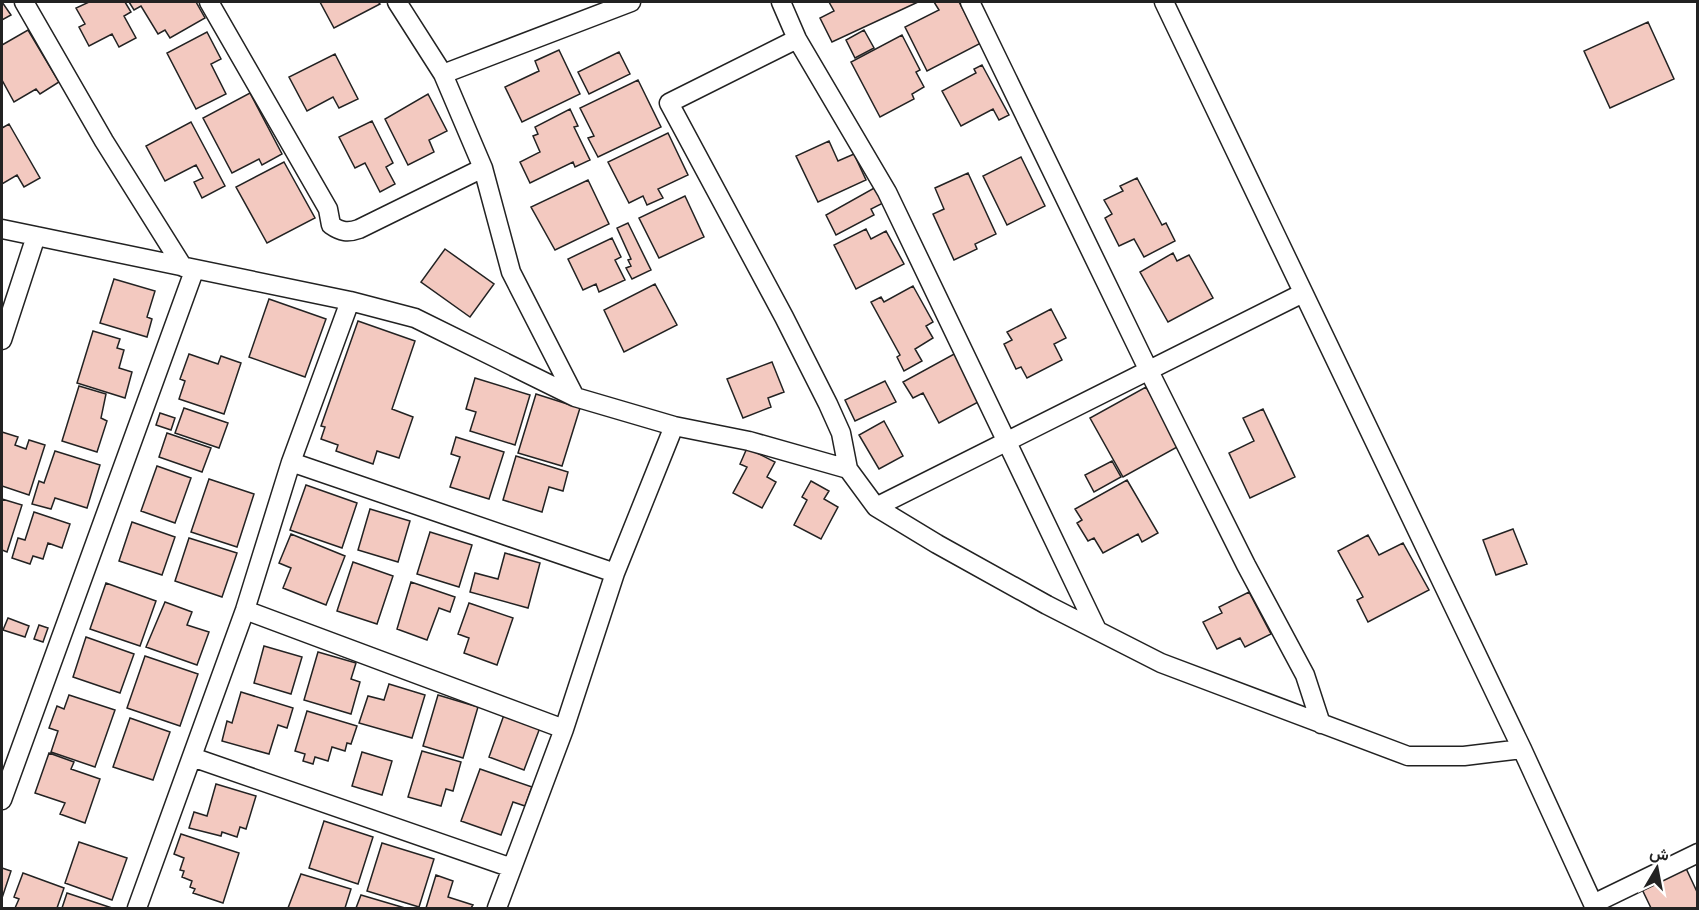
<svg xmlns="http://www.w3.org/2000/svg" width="1699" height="910" font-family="Inter,Vazirmatn,sans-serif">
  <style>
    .building { fill: #f3c9c0; stroke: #222; stroke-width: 1.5 }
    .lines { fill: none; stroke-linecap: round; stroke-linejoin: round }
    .minor-casing { stroke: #222; stroke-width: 21 }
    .minor { stroke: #fff; stroke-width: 18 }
  </style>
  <rect width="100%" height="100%" fill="#fff"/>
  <!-- building -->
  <path class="building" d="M2 2 11 15 2 20Z
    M89 2H125L131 12 124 16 136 38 119 47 112 34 89 46 79 27 85 24 76 8Z
    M129 2H196L205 18 170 38 165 30 158 34 141 6 134 10Z
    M320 2H378L380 4 334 28Z
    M829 2H918L832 42 820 18 834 11Z
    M934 2H959L981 43 927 71 905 27 939 10Z
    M1648 22 1674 79 1610 108 1584 51Z
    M28 30 59 82 40 94 36 89 14 102 2 80V45Z
    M864 30 874 48 855 58 846 40Z
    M207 32 221 59 211 64 226 94 196 109 167 53Z
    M902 35 920 70 916 72 924 87 912 94 914 99 880 117 851 62Z
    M559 50 580 94 522 122 505 87 539 71 535 61Z
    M619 52 630 74 589 94 578 72Z
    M335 54 358 99 339 108 333 97 307 111 289 77Z
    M982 65 1009 115 999 120 993 109 961 126 942 91 976 73 974 69Z
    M638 80 661 127 598 157 588 138 594 136 580 108Z
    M250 93 282 154 262 165 259 159 232 173 203 118Z
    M428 94 447 131 429 140 434 152 408 165 385 119Z
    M570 109 578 126 574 127 590 160 575 167 573 162 530 183 520 162 540 152 533 136 538 134 535 127Z
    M372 121 393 163 386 167 395 184 380 192 365 163 355 168 339 137Z
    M191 122 225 186 202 198 194 182 203 178 196 165 165 181 146 146Z
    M9 124 40 178 24 187 17 175 2 184V128Z
    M668 133 688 175 658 189 663 198 647 205 643 196 629 203 608 162Z
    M829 141 838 161 854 154 866 180 818 202 796 156Z
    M1021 157 1045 206 1007 225 983 176Z
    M284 162 315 218 267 243 236 187Z
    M968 173 996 234 975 244 977 249 954 260 933 214 944 209 935 188Z
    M1137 178 1162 225 1166 223 1175 241 1144 257 1134 239 1119 246 1105 218 1112 214 1104 200 1123 191 1120 186Z
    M588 180 609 224 555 250 531 207Z
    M876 187 885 202 871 209 874 215 836 235 826 215Z
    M685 196 704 237 659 258 639 218Z
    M628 223 651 270 632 279 626 268 631 266 628 260 631 259 617 228Z
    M866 229 871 239 886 231 904 264 856 289 834 245Z
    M612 238 621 257 615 260 625 280 599 292 596 284 583 290 568 259Z
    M445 249 494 284 470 317 421 282Z
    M1173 253 1177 261 1189 255 1213 298 1168 322 1140 272Z
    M114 279 155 291 147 317 152 319 147 337 100 323Z
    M655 284 677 325 624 352 604 310Z
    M913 286 933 322 926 326 933 338 915 349 922 361 904 371 897 357 900 355 871 302 881 297 884 302Z
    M269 299 326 319 305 377 249 357Z
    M1051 309 1066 338 1054 344 1062 360 1027 378 1021 367 1016 369 1004 344 1012 340 1007 332Z
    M358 321 415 341 392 409 413 417 399 458 377 451 373 464 336 451 338 445 321 439 325 427 321 426Z
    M93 331 120 339 117 348 124 350 119 368 132 372 125 398 77 383Z
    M956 353 982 400 939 423 923 393 913 398 903 382Z
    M189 354 218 364 221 356 241 363 224 414 179 399 185 381 180 379Z
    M772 362 784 392 768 398 771 407 743 418 727 379Z
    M475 378 530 395 515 445 470 431 476 412 466 409Z
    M885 381 896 402 855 421 845 400Z
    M79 386 106 394 101 418 107 421 97 452 62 441Z
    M1146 387 1179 446 1123 477 1090 418Z
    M536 394 580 408 562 466 518 453Z
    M184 408 228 423 219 448 175 433Z
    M1263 409 1295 477 1250 498 1229 453 1254 441 1243 418Z
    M160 413 175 418 171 430 156 425Z
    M884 421 903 456 879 469 859 435Z
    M2 432 18 437 15 445 26 449 29 440 45 445 29 495 2 486Z
    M167 433 211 448 202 472 159 457Z
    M456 437 504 452 489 499 450 487 460 457 451 454Z
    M747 448 775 462 767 477 776 482 762 508 733 493 747 467 740 464Z
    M55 451 100 465 87 508 55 498 51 509 32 504 39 481 44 483Z
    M516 456 568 472 563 491 549 487 542 512 503 500Z
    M1112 461 1121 477 1094 492 1085 475Z
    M157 466 191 478 175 523 141 511Z
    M209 479 254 494 237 547 191 532Z
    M1127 480 1158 533 1142 542 1138 534 1103 553 1094 538 1088 541 1077 523 1082 520 1075 509Z
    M811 481 829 491 824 499 838 507 821 539 794 525 807 500 802 497Z
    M306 485 357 503 342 548 290 530Z
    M2 499 22 505 7 552 2 550Z
    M370 509 410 521 398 562 358 550Z
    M34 512 70 524 62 548 48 543 43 559 33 556 30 564 12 558 18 538 25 540Z
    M132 522 175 537 162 575 119 561Z
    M1513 529 1527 564 1496 575 1483 540Z
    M430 532 472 545 459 587 417 574Z
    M291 534 345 556 326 605 283 588 291 568 279 563Z
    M1368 535 1379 555 1403 543 1429 590 1368 622 1357 600 1363 597 1338 551Z
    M189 538 237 553 222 597 175 581Z
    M505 553 540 563 528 608 470 592 475 573 498 579Z
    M353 562 393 576 377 624 337 611Z
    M411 582 455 597 450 612 439 608 427 640 397 629Z
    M106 583 156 601 140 646 90 629Z
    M1249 592 1271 634 1245 647 1240 638 1217 649 1203 622 1222 613 1219 607Z
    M165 602 192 612 187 625 209 632 197 665 146 647Z
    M469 603 513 618 497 665 464 653 469 638 458 634Z
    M8 618 29 626 25 637 3 630Z
    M39 625 48 628 43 642 34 639Z
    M86 637 134 654 120 693 73 677Z
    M264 646 302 657 291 694 254 683Z
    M318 652 356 663 351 679 360 682 351 714 304 700Z
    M145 656 198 674 180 726 127 708Z
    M389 684 425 695 412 738 359 723 368 696 384 700Z
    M241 692 293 708 287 728 278 725 269 754 222 741 227 721 232 723Z
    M69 695 115 710 95 767 51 752 58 731 49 728 57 706 64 709Z
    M438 695 478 707 463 758 423 746Z
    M307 711 357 726 351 744 347 743 345 751 332 747 328 761 315 757 313 764 303 761 305 754 295 751Z
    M505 712 541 725 524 770 489 757Z
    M130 718 170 732 153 780 113 767Z
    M422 751 461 762 453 791 446 789 441 806 408 797Z
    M362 752 392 761 382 795 352 786Z
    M49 753 74 762 71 769 100 779 85 823 60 814 65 803 35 793Z
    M480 769 532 787 525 806 513 802 501 835 461 821Z
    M216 784 256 796 246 829 240 827 237 837 222 832 221 836 189 828 194 812 207 816Z
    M324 821 373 837 358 884 309 868Z
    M181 834 239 853 223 903 193 893 195 889 190 887 192 881 182 877 184 871 180 870 184 858 174 854Z
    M79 842 127 858 112 900 65 883Z
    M382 843 434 859 419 907 367 891Z
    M1684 864 1698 894V908H1651L1640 885Z
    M2 868 11 871 2 898Z
    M23 873 64 888 57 908H15L19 899 14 897Z
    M301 874 351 889 345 908H288Z
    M436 875 453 881 448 897 473 905 471 908H426Z
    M67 893 112 908H62Z
    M361 895 405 908H356Z"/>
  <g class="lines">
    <!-- minor casing -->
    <g class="minor-casing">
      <path id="minor" d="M24 2 104 141 183 267
        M209 2 328 209 331 225C341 232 348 233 359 229L483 168
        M397 2 443 74 483 168 511 272 575 397
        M781 2 797 39 887 192 1097 630
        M970 2 1148 369 1246 565 1305 675 1321 724
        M1164 2 1522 749 1595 908
        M797 39 669 103 784 317 828 404 841 433 848 469
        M443 74 631 2
        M2 229 350 301 415 318 575 397 674 426 749 441 848 469 876 507 937 544 1047 605 1161 663 1408 756H1464L1522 749
        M2 340 36 236
        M291 462 615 573
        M876 507 1303 293
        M245 610 564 729
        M192 757 512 868
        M2 800 194 271
        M1593 904 1698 853
        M137 908 245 610 291 462 350 301
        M497 908 564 729 615 573 674 426"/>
    </g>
    <!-- minor -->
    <use href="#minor" class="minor"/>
  </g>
  <!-- border -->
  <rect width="1699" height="910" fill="none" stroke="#222222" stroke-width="6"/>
  <!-- north arrow -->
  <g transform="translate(1657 868) rotate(10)" stroke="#ffffff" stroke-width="4.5" paint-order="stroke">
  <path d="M0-4.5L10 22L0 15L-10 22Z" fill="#222222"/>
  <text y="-9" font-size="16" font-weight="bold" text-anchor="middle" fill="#222222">ش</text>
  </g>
</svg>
